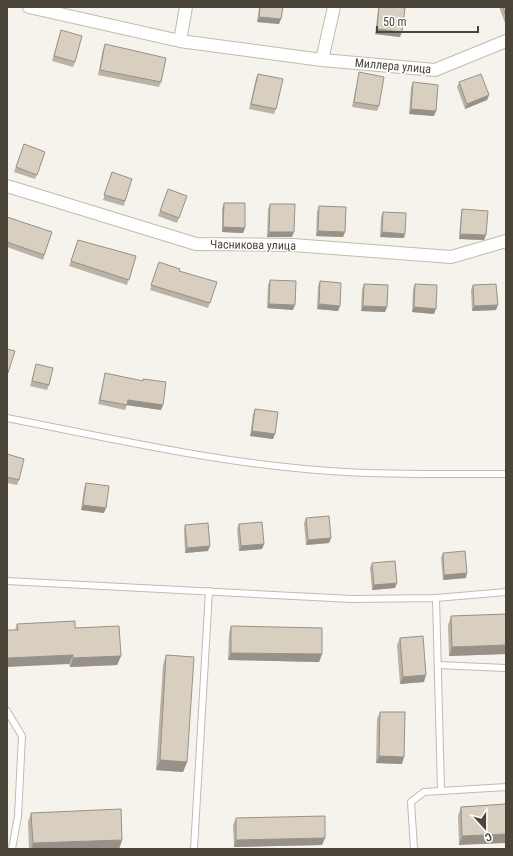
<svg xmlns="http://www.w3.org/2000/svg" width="513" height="856" font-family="'Roboto Condensed',sans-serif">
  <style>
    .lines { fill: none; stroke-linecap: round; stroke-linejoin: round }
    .lane-casing { stroke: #c2bbae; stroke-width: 8 }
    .street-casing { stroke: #c2bbae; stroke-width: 14 }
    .lane { stroke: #fff; stroke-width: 6 }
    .street { stroke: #fff; stroke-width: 12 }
    .wall { fill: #bab2a6 }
    .shaded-wall { fill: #979187 }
    .building { fill: #d8cfc1; stroke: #979187 }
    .labels { text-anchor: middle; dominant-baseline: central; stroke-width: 3; stroke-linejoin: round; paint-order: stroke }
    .street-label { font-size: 12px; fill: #4b4439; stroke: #fff }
  </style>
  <rect width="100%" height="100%" fill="#f6f3ec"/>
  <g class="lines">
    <!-- lane casing -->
    <g class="lane-casing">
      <path id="lane" d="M7 418C119 440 231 466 345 472 399 475 453 474 506 474
        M7 581 352 599 436 598 441 790
        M436 598 506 592
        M438 665 506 668
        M7 711 22 736 18 816 12 849
        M194 849 209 591
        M414 849 411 802 424 792 506 787"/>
    </g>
    <!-- street casing -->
    <g class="street-casing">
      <path id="street" d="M29 7 180 41 322 60 435 70 506 41
        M180 41 186 7
        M322 60 334 7
        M7 186 196 244 293 245 451 257 506 241"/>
    </g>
    <!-- lane -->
    <use href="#lane" class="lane"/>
    <!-- street -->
    <use href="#street" class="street"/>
  </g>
  <!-- wall -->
  <path class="wall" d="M259 7H283L279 24 257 22Z
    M379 7H398L400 37 375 34 378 10Z
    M499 7H506V23H505Z
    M61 30 75 62 73 67 52 61Z
    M105 44 161 82 159 87 98 75 103 49Z
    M359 72 379 106 377 111 352 107Z
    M258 74 276 109 274 114 249 109 256 78Z
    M413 82 434 116 409 114 411 87Z
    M459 82 489 95 487 100 465 109 457 87Z
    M24 144 45 152 35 179 14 172Z
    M112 172 125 201 124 206 103 200Z
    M168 189 187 196 177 223 158 216Z
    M224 203 245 228 243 233 222 232V208Z
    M270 204 292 237H267L268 209Z
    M319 206 345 232 343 237 316 236 317 211Z
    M462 209 486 235 484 240 459 239 461 214Z
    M383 212 404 238 380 237 381 217Z
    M7 217 52 232 43 260 7 247Z
    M78 240 136 256 127 285 69 266Z
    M157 267 179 271 210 303 208 308 150 290Z
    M270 280 293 310 267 308 268 285Z
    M320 281 340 306 338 311 317 309 318 286Z
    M364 284 387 307 385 312 361 311 362 289Z
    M415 284 434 314 412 312 413 289Z
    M473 285 496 310 472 311 471 290Z
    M36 364 49 385 47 390 30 386Z
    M105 373 163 405 161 410 127 405 125 410 98 404 104 378Z
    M255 409 273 439 250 436 253 414Z
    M7 454 19 480 17 485 7 483Z
    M86 483 104 513 81 510 84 488Z
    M306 518 331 538 329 543 306 545 304 523Z
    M239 524 264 544 262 549 239 551 237 529Z
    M185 525 208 551 185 553 184 530Z
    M443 553 466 578 443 580 441 558Z
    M372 563 395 588 372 590 370 568Z
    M506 614V654L449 656 448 625 451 616Z
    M17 624 75 628 121 656 117 665 70 667 69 664 15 630Z
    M231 626 322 654 319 662 228 660 229 634Z
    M400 638 424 682 400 684 397 645Z
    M166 655 187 762 183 772 156 770 163 665Z
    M380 712 402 764 376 763 377 719Z
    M506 804 459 845 458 816 461 807Z
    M31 813 122 840 119 849H29L28 822Z
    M236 818 325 838 322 845 234 847 233 825Z"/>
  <!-- shaded-wall -->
  <path class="shaded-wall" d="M259 17 281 19 279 24 257 22Z
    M377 29 402 32 400 37 375 34Z
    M489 95 487 100 465 109 467 104Z
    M411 109 436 111 434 116 409 114Z
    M223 227 245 228 243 233 222 232Z
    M318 231 345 232 343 237 316 236Z
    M269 232H294L292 237H267Z
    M382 232 405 234 404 238 380 237Z
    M460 234 486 235 484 240 459 239Z
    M269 304 295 305 293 310 267 308Z
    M319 304 340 306 338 311 317 309Z
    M498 305 496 310 472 311 474 306Z
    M363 306 387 307 385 312 361 311Z
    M414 307 436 309 434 314 412 312Z
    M128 400 163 405 161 410 126 405Z
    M252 431 275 434 273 439 250 436Z
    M83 505 106 508 104 513 81 510Z
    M331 538 329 543 306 545 308 540Z
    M264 544 262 549 239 551 241 546Z
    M210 546 208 551 185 553 187 548Z
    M467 573 466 578 443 580 444 575Z
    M397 583 395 588 372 590 374 585Z
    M506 645V654L449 656 452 647Z
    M231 653 322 654 319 662 228 660Z
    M73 655 69 664 7 667V658Z
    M121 656 117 665 70 667 73 658Z
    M426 675 424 682 400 684 403 677Z
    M379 756 404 757 402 764 376 763Z
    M160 760 187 762 183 772 156 770Z
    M506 834V843L459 845 462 836Z
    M325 838 322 845 234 847 236 840Z
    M122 840 119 849H31L33 843Z"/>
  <!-- building -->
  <path class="building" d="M260 7H283L281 19 259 17Z
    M379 7H398L405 8 402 32 377 29Z
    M503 7H506V16Z
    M61 30 82 36 75 62 54 56Z
    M105 44 166 58 161 82 100 70Z
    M359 72 384 77 379 106 354 102Z
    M258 74 283 79 276 109 251 104Z
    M481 74 489 95 467 104 459 82Z
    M413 82 438 85 436 111 411 109Z
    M24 144 45 152 37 175 16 167Z
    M112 172 132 179 125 201 104 195Z
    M168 189 187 196 179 218 160 211Z
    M224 203H245V228L223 227Z
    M270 204H295L294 232H269Z
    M319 206 346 207 345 232 318 231Z
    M462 209 488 211 486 235 460 234Z
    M383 212 406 213 405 234 382 232Z
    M7 217 52 232 44 255 7 242Z
    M78 240 136 256 129 280 71 261Z
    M159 262 180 269 179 271 217 282 210 303 151 285Z
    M270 280 296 281 295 305 269 304Z
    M320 281 341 283 340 306 319 304Z
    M364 284 388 285 387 307 363 306Z
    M415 284 437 285 436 309 414 307Z
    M496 284 498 305 474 306 473 285Z
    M7 349 15 351 8 373 7 372Z
    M36 364 53 368 49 385 32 381Z
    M105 373 143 381V379L166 382 163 405 128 400 127 405 100 400Z
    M255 409 278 412 275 434 252 431Z
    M7 454 24 459 19 480 7 477Z
    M86 483 109 486 106 508 83 505Z
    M329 516 331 538 308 540 306 518Z
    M262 522 264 544 241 546 239 524Z
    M208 523 210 546 187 548 185 525Z
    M465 551 467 573 444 575 443 553Z
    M395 561 397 583 374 585 372 563Z
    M506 614V645L452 647 451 616Z
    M75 621V628L119 626 121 656 73 658V655L7 658V630H18L17 624Z
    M231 626 322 628V654L231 653Z
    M423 636 426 675 403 677 400 638Z
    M166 655 194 657 187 762 160 760Z
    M380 712H405L404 757 379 756Z
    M506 804V834L462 836 461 807Z
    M121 809 122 840 33 843 31 813Z
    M325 816V838L236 840V818Z"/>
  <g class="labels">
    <!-- street labels -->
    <g class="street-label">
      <text transform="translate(393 66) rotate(5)">Миллера улица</text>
      <text transform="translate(253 245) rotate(1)">Часникова улица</text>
    </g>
  </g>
  <!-- border -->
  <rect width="513" height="856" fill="none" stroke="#4b4439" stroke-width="16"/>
  <!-- north arrow -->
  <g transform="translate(485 828) rotate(159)" stroke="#ffffff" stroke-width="3" paint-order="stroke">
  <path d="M0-3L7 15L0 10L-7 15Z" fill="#4b4439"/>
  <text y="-6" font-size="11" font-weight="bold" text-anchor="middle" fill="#4b4439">С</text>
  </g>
  <!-- scale -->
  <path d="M377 26v6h101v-6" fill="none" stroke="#4b4439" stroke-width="2"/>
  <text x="383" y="26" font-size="12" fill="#4b4439" stroke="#ffffff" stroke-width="3" paint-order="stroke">50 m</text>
</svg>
